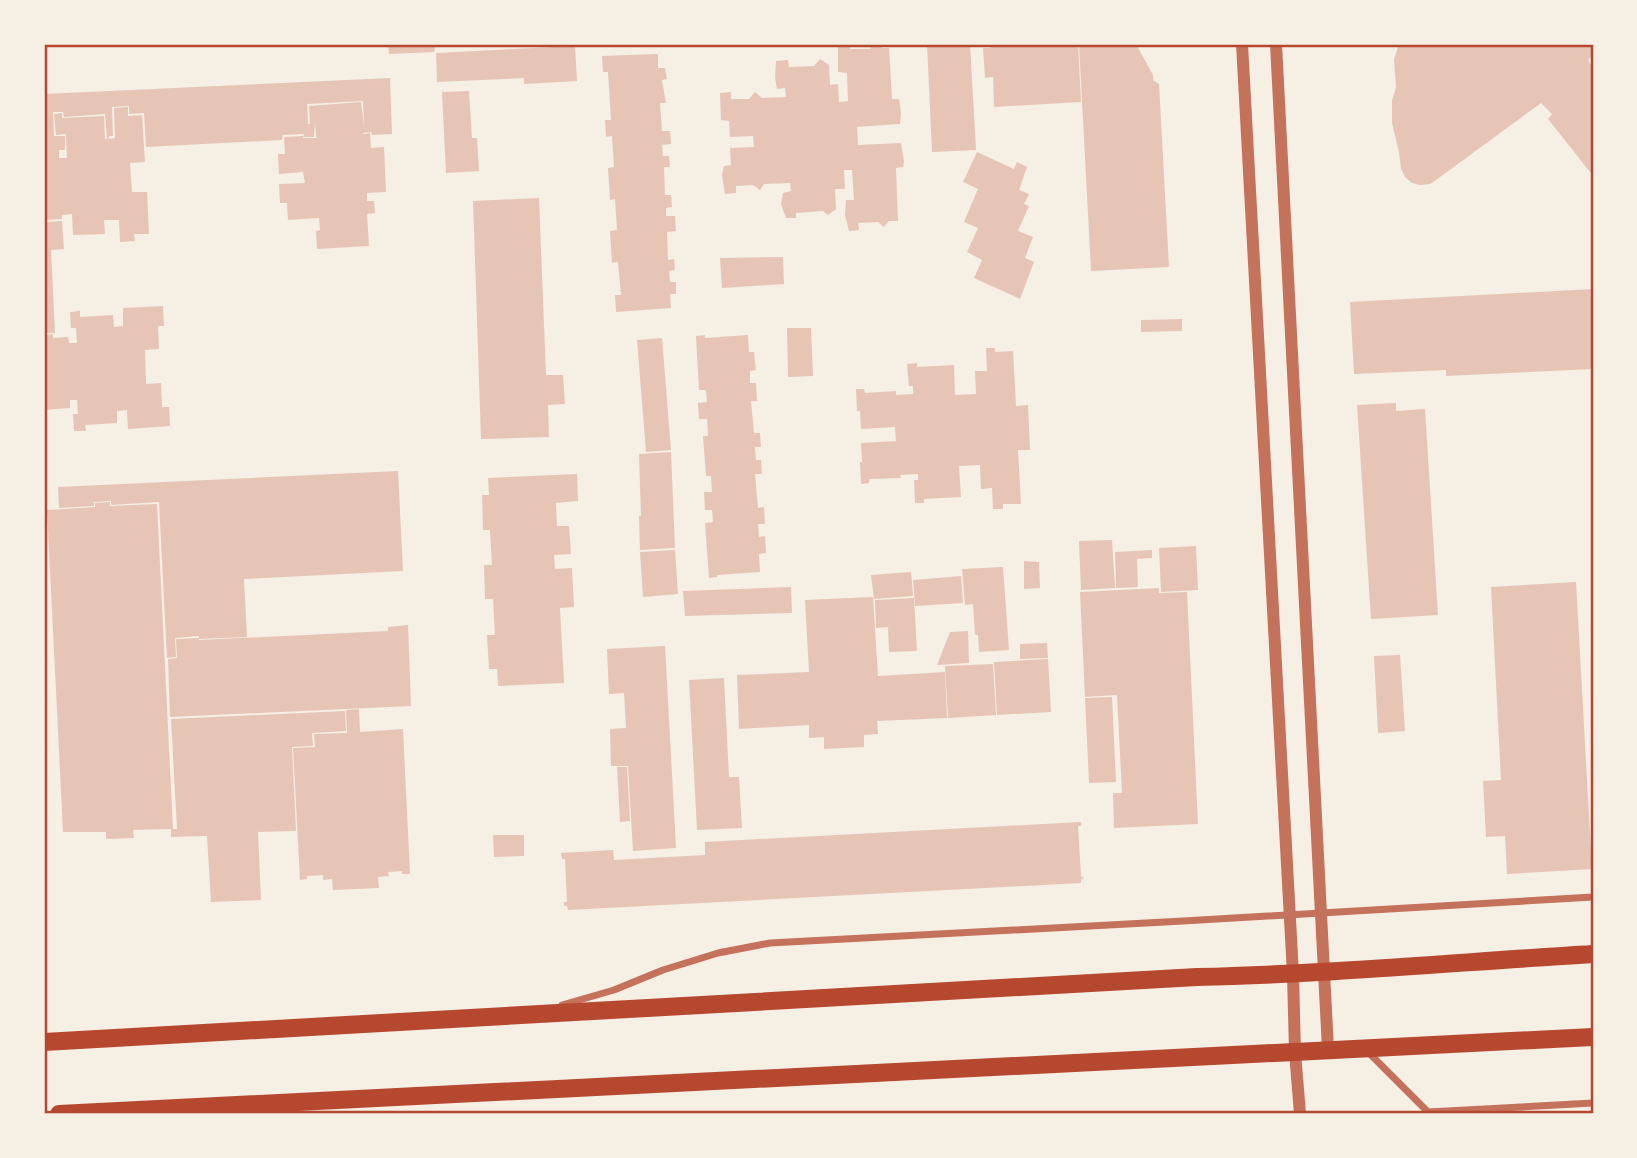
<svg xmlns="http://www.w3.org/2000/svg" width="1637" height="1158" font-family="Rubik,sans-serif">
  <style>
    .building { fill: #e6c5b7; fill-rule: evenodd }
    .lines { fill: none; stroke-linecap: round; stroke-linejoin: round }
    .minor { stroke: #c5725c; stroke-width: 7 }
    .tertiary { stroke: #c5725c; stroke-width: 12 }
    .primary { stroke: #b5482f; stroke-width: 18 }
    .neatline { fill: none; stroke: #b5482f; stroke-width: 2.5 }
  </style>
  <rect width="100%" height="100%" fill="#f6efe4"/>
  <!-- building -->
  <path class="building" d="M388 44H469V46L435 47 434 52 389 54Z
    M838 44H849L850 49H870L873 44H877L882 48H889L892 99H899L901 113 900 124 857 127 858 145 901 143 904 161 903 167 896 168 898 221H889L884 227 878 222 858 223 859 230 849 231 845 215 846 200H854L852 170H844L845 189H835L836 210 833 211 828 215 823 211 796 213V218H786L781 204 783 193 791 191 790 183 764 184 760 190 753 185 736 186V193L725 194 722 175 724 166 731 165 730 148 754 147 753 136 730 137 729 121 721 120 720 93 731 92V99H749L755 92 762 98 786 97 785 88 777 89 775 78 776 61 788 60 789 67 814 66 820 59 829 65 830 85 838 84 839 102 848 101 847 73 838 72Z
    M927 44H970L976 150 932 152Z
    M991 44H1078L1081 102 994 107 993 77 985 78 983 48H991Z
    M1079 44H1136L1153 75V80L1159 84 1169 267 1091 271Z
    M1399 44H1593V55L1588 60 1593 68V172L1592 174 1590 172 1548 119 1552 114 1541 103 1436 180 1430 184 1420 185 1412 183 1405 177 1401 169 1399 152 1392 123V100L1396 88 1394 59Z
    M575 46 577 81 524 84V78L437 82 436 53Z
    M658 54V68H665L667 79 662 80 666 103H660L662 131H670L671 144 662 145 663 156H669L670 167H664L665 195H671L672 207 666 208V216H675L676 231 667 232 668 260 674 259 675 270 669 271 670 282H676V294H670L671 308 616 312 615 295H621L618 262 612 263 610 231 617 230 615 199 610 200 608 168 614 167 612 136 606 137 605 120H611L608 72H603L602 56Z
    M390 78 392 134 372 135 371 132 363 133 364 134 370 133 371 148 384 147 386 192 367 193V201H374L375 213 367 214 369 246 317 249 316 231 320 230 319 218 288 220 287 203H280L279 184 305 183 303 172 279 174 278 154H285L284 137 303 136V138H318L316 137 315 122 314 137H303L304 134 283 135 282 140 146 147 144 113 129 114V106L112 107 113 136H109V139L115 138 114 108 128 107V116L142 115 145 162 130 163 132 192H147L149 234H134L135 241 120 242 119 220H104L105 234 73 235 72 214 62 215V219L44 220V94ZM363 101 364 126 361 102 309 106 310 124H308L307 104ZM53 112H63L64 117 105 114 107 139H105L104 116 62 118V113L54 114 56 135 66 134 67 158H59V150H65V136H54Z
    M469 91 472 138H477L479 171 446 173 442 92Z
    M977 152 1014 169 1017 162 1027 167 1019 190 1029 194 1024 204 1029 206 1018 231 1033 237 1025 258 1034 262 1020 299 974 278 982 260 967 252 978 228 964 222 978 189 963 182Z
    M539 198 546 375H563L565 404 548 405 549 437 481 439 473 201Z
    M62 221 64 249 51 250 55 333H44V222Z
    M783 257 784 284 722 288 720 258Z
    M1593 289V369L1446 376V370L1354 374 1350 302Z
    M163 306 164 326H158L159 349 145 350 146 384 161 383 162 407H169L170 426 128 429 127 410 117 411V423L85 425 86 431H74L73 414H78L77 400H70V408L44 410V335L53 334V338L68 337 69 343H77L76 328H71L70 312 80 311V317L113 315 114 327 123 326V308Z
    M1182 319V331L1141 332V320Z
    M787 328H811L813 376 788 377Z
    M705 335V338L748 335 749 352H754L756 370 750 371V383H756L757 401H751L754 433H760L761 447H755L756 460H761L762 474H755L758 508 764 507 765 524H758L759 537 765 536 766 553 759 554 760 572 717 575V577L709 578 705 523 713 522 712 510H705L704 492H712L711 476H706L703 436H708L707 419H699L698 403 707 402 706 390H699L696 336Z
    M662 338 671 450 646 452 637 340Z
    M986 348H995V352L1013 351 1016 406 1028 405 1030 450H1018L1021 504H1003V509H993L992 488 981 489 980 465 959 466 961 497 924 499V503H915L914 480H918V474L900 475 901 478 869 479V483L861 484 860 462H862L861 443 896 441 895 427 861 429 860 411H857L856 389H864L865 393 896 391V395L913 394V386H909L907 364 917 363V367L954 365 955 395 976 394 975 371H987Z
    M1396 403V411L1425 409 1438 615 1371 619 1357 405Z
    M671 452 675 548 640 550 639 516H641L639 454Z
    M398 471 403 571 244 579 247 637 199 639V636L175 638 176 657 167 658 159 502 111 505V501L94 502V506L59 508 58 487Z
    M577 474 578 501 556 503 557 526H569L571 554 554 555 555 569 572 568 574 607 560 608 564 683 498 686 497 669H489L487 635H495L493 599H485L484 565H492L490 530H483L482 495H489L488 478Z
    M110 502V506L157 504 173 829H177L171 719 345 711 346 731 312 733 313 746 292 747 296 831 258 832 261 900 211 902 207 836 171 837V829L133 830 134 838 106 839V832H63L47 510 95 507V503Z
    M1112 540 1115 588 1081 590 1079 541Z
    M1196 546 1198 590 1161 592 1159 548Z
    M675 550 678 594 643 597 640 552Z
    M1152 550V558L1137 559 1138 587 1116 588 1115 552Z
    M1024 561 1039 562 1040 588 1024 589Z
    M1003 567 1009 650 979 652 978 635H975L973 604 965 605 962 569Z
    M911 572 913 596 874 599 871 575Z
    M961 576 963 603 915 606 913 580Z
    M1576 582 1592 869 1507 874 1505 836 1486 837 1483 781 1501 780 1491 587Z
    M791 587 792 613 685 616 683 591Z
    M1159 588V593L1187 592 1198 824 1114 828 1113 793H1122L1117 695 1085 697 1080 592Z
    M873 597 878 676 945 672 947 718 877 721 878 734 864 735V747L824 749V737L809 738V725L739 729 737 675 809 672 805 600Z
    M914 598 917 651 889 652 888 627 876 628 875 600Z
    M408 625 411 706 170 717 168 659 177 658 176 639 199 638V640L388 631V627Z
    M968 631 969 663 937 665 950 632Z
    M1047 643 1048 658 1020 659V644Z
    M665 646 676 848 633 851 628 766H611L610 729 626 728 624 693 609 694 607 649Z
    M1400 655 1405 731 1378 733 1374 656Z
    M1048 659 1051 712 997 715 994 662Z
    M993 664 996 715 948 718 945 666Z
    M724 678 729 777H739L742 828 697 830 689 680Z
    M1112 697 1116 782 1089 783 1085 698Z
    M359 709 360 732 403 729 410 874H402V871L388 872 389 876 378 877 379 888 333 890 332 879 323 880V875L307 876V879L300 880 293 748 315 747 314 734 347 733 346 710Z
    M617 767H627L630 821 620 822Z
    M1081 822V826H1078L1081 876 1084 878 1081 880V883L568 910 567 906H564V902H567L565 859H562L561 853 613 850 614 860 705 855V842Z
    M493 835H524V856L494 857Z"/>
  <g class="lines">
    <!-- minor -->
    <path class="minor" d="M562 1005 614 990 663 970 718 953 770 943 1183 921 1593 897
      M1367 1051 1428 1112 1593 1103"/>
    <!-- tertiary -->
    <path class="tertiary" d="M1242 44 1293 974 1295 1052 1300 1114
      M1276 44 1328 1049"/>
    <!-- primary -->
    <path class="primary" d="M44 1042 1197 977C1329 974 1461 962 1593 954
      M59 1114 1593 1037"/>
  </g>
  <!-- border -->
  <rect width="1637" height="1158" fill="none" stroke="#f6efe4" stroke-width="91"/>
  <rect x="46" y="46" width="1546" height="1066" class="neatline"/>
</svg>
